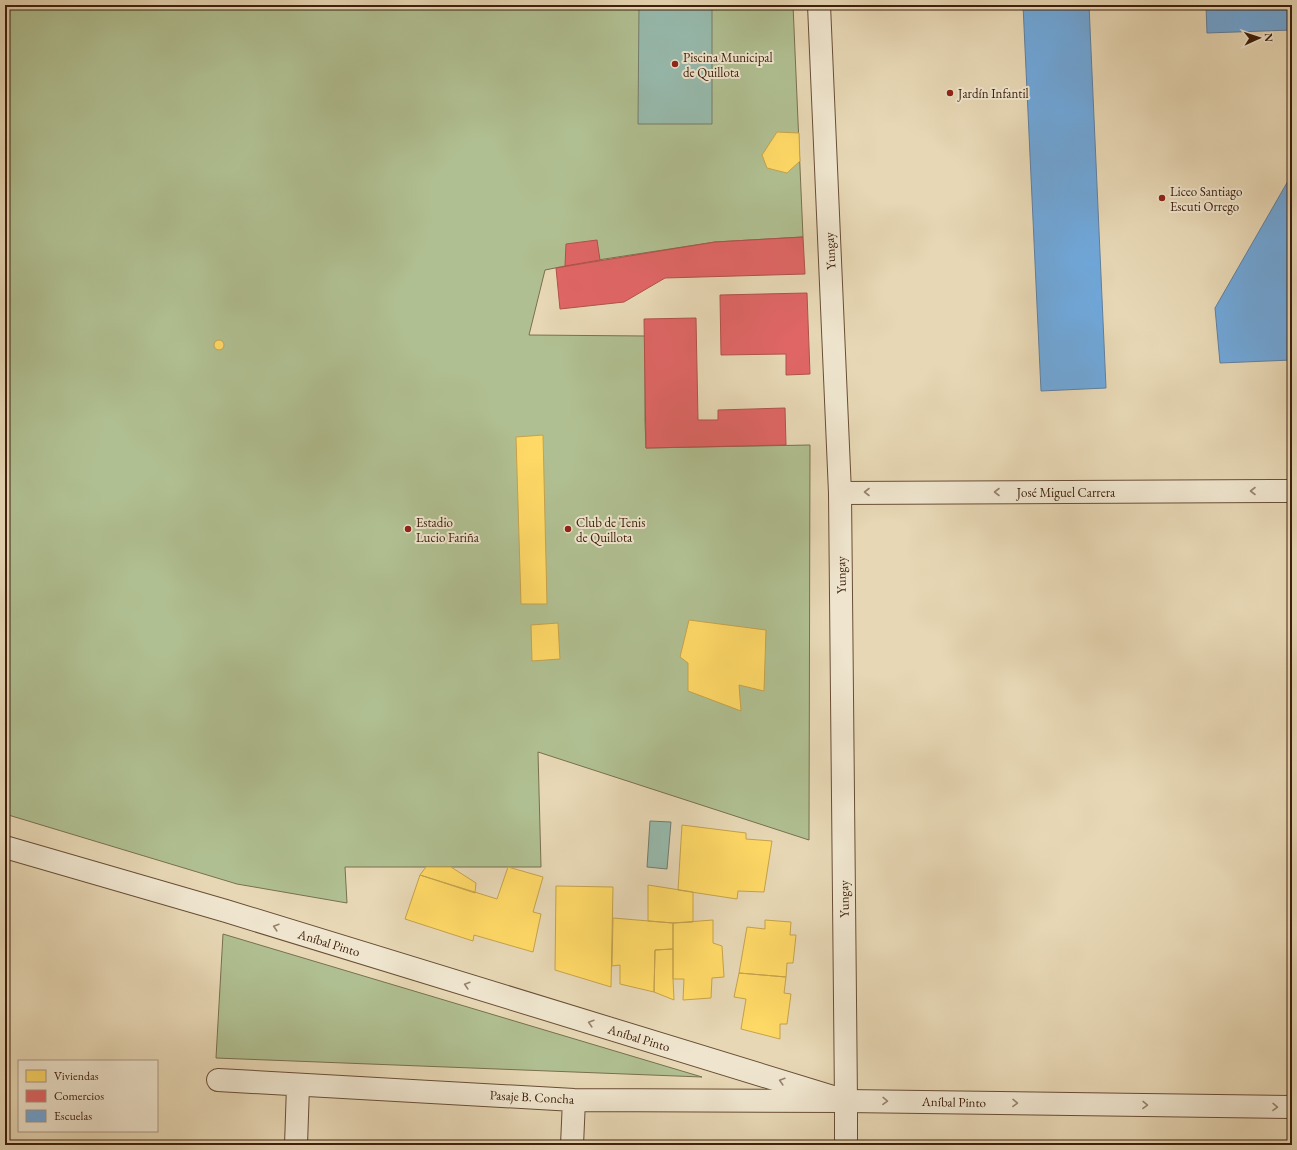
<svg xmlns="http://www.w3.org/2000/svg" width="1297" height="1150" font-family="'EB Garamond',serif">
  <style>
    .green { fill: #b0bf91; stroke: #78704e }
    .water { fill: #97baad; stroke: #747c6d }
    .homes { fill: #ffd966; stroke: #c5a24b }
    .shops { fill: #e06666; stroke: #b0514b }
    .schools { fill: #6fa8dc; stroke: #617f9e }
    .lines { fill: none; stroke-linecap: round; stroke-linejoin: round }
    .minor-casing { stroke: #694e36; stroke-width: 24 }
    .tertiary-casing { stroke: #694e36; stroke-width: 24 }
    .minor { stroke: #efe5ce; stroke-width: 22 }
    .tertiary { stroke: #efe5ce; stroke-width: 22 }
    .oneway { stroke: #97826d }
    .poi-dot { fill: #8f2418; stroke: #efe5ce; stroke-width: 1.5 }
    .labels { text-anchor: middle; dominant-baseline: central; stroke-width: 4; stroke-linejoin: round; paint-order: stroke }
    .poi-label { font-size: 13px; fill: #3f200c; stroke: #efe5ce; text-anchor: start }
    .street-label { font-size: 13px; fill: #3f200c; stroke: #efe5ce }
  </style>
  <rect width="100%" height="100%" fill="#e7d7b4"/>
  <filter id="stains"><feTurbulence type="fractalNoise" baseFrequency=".005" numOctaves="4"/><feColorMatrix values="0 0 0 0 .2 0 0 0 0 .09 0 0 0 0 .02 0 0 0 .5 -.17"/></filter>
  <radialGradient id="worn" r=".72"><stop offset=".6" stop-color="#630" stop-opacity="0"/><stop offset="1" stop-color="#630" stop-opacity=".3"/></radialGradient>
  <!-- green -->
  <path class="green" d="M5 5H793L803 237 715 242 585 262 545 270 529 335 645 336V421L646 448 810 445 809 840 538 752 541 867H345L347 903 237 884 5 814Z
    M223 934 702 1077 216 1058Z"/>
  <!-- water -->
  <path class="water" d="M639 5H712V124H638Z
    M650 821 671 822 667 869 647 867Z"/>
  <!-- homes -->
  <path class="homes" d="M777 132 799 133 800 161 787 173 767 168 762 155Z
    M214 345a5 5 0 1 1 10 0a5 5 0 1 1-10 0Z
    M543 435 547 604H521L516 437Z
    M689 620 766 630 764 691 739 685 741 711 688 691V663L680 657Z
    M558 623 560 659 532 661 531 625Z
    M682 825 746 833V839L772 841 764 892 738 891 737 899 678 890Z
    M426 867H451L476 883 475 893 420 875Z
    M508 867 543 877 533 912 541 914 533 952 474 935 473 941 405 919 420 875 497 899Z
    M648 885 693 892V922L673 923 648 921Z
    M556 886 613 887 611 987 555 970Z
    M613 918 673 923V949L655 950 654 992 620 984V965L612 966Z
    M713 920V943L722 946 724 977 712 978 711 998 683 1000 684 979H673V923Z
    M765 920 791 922 790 935H796L793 963H787L786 977 739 973 747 927 765 929Z
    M673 949V979L674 1000 654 992 655 950Z
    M739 973 786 977 784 993 791 994 787 1024H780V1039L741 1029 746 999 734 997Z"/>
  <!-- shops -->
  <path class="shops" d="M803 237 805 274 665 278 624 302 560 309 556 268 715 242Z
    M597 240 600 260 565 266 566 244Z
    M807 293 810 374 786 375V354L721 355 720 295Z
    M696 318 698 420H718V410L785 408 786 445 646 448 644 319Z"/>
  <!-- schools -->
  <path class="schools" d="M1023 5H1089L1106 388 1041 391Z
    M1206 5H1292V30L1207 33Z
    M1292 174V360L1220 363 1215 308Z"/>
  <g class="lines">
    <!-- minor casing -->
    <g class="minor-casing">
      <path id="minor" d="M840 493 1292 491
        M218 1080 574 1100 846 1101 1292 1107
        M296 1145 298 1086
        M572 1145 574 1100"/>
    </g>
    <!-- tertiary casing -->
    <g class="tertiary-casing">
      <path id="tertiary" d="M819 5 840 493 846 1101V1145
        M5 847 226 911 846 1101"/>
    </g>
    <!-- minor -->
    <use href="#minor" class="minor"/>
    <!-- tertiary -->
    <use href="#tertiary" class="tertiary"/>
  </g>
  <!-- one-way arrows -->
  <defs><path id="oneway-chevron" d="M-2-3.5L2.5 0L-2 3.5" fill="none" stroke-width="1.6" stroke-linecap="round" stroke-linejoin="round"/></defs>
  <g class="oneway">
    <use href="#oneway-chevron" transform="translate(1253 491) rotate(180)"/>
    <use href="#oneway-chevron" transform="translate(867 492) rotate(180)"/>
    <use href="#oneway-chevron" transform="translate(997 492) rotate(180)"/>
    <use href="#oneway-chevron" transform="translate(276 927) rotate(-163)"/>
    <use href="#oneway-chevron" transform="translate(467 985) rotate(-163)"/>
    <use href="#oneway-chevron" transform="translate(591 1023) rotate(-163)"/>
    <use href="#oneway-chevron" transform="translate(782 1081) rotate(-163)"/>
    <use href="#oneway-chevron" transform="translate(885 1101) rotate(1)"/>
    <use href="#oneway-chevron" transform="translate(1015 1103) rotate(1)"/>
    <use href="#oneway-chevron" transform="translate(1145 1105) rotate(1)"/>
    <use href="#oneway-chevron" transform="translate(1275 1107) rotate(1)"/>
  </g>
  <!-- markers -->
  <g class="poi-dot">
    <circle cx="675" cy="64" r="4"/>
    <circle cx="950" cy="93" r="4"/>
    <circle cx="1162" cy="198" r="4"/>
    <circle cx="408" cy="529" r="4"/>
    <circle cx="568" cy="529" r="4"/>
  </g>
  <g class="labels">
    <!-- poi labels -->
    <g class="poi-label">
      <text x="683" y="57">Piscina Municipal<tspan x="683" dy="15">de Quillota</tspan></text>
      <text x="958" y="93">Jardín Infantil</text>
      <text x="1170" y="191">Liceo Santiago<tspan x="1170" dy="15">Escuti Orrego</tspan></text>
      <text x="416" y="522">Estadio<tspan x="416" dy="15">Lucio Fariña</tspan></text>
      <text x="576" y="522">Club de Tenis<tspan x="576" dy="15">de Quillota</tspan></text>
    </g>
    <!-- street labels -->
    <g class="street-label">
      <text transform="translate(830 251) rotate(-93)">Yungay</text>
      <text x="1066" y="492">José Miguel Carrera</text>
      <text transform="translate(841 575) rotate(-91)">Yungay</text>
      <text transform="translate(844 899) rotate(-91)">Yungay</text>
      <text transform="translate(329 943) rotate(17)">Aníbal Pinto</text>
      <text transform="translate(639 1038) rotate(17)">Aníbal Pinto</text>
      <text transform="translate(532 1097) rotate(3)">Pasaje B. Concha</text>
      <text transform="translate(954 1102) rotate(1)">Aníbal Pinto</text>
    </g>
  </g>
  <!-- margin -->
  <rect width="1297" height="1150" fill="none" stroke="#e7d7b4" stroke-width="20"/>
  <rect x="6" y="6" width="1285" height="1138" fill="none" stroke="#3f200c" stroke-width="2"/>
  <rect x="10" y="10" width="1277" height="1130" fill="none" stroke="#3f200c"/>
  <!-- legend -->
  <rect x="18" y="1060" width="140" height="72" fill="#efe5ce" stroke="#a99680"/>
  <rect x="26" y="1070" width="20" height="12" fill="#ffd966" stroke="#a99680"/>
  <text x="54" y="1080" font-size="12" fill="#3f200c">Viviendas</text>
  <rect x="26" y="1090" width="20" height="12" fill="#e06666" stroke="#a99680"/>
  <text x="54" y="1100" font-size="12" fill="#3f200c">Comercios</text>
  <rect x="26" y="1110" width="20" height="12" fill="#6fa8dc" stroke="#a99680"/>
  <text x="54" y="1120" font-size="12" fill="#3f200c">Escuelas</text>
  <!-- north arrow -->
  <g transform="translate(1259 38) rotate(87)" stroke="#efe5ce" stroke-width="3" paint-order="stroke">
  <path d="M0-3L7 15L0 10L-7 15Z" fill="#3f200c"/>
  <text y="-6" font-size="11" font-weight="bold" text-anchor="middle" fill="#3f200c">N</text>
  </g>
  <rect width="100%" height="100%" filter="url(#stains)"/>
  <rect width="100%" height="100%" fill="url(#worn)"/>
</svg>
